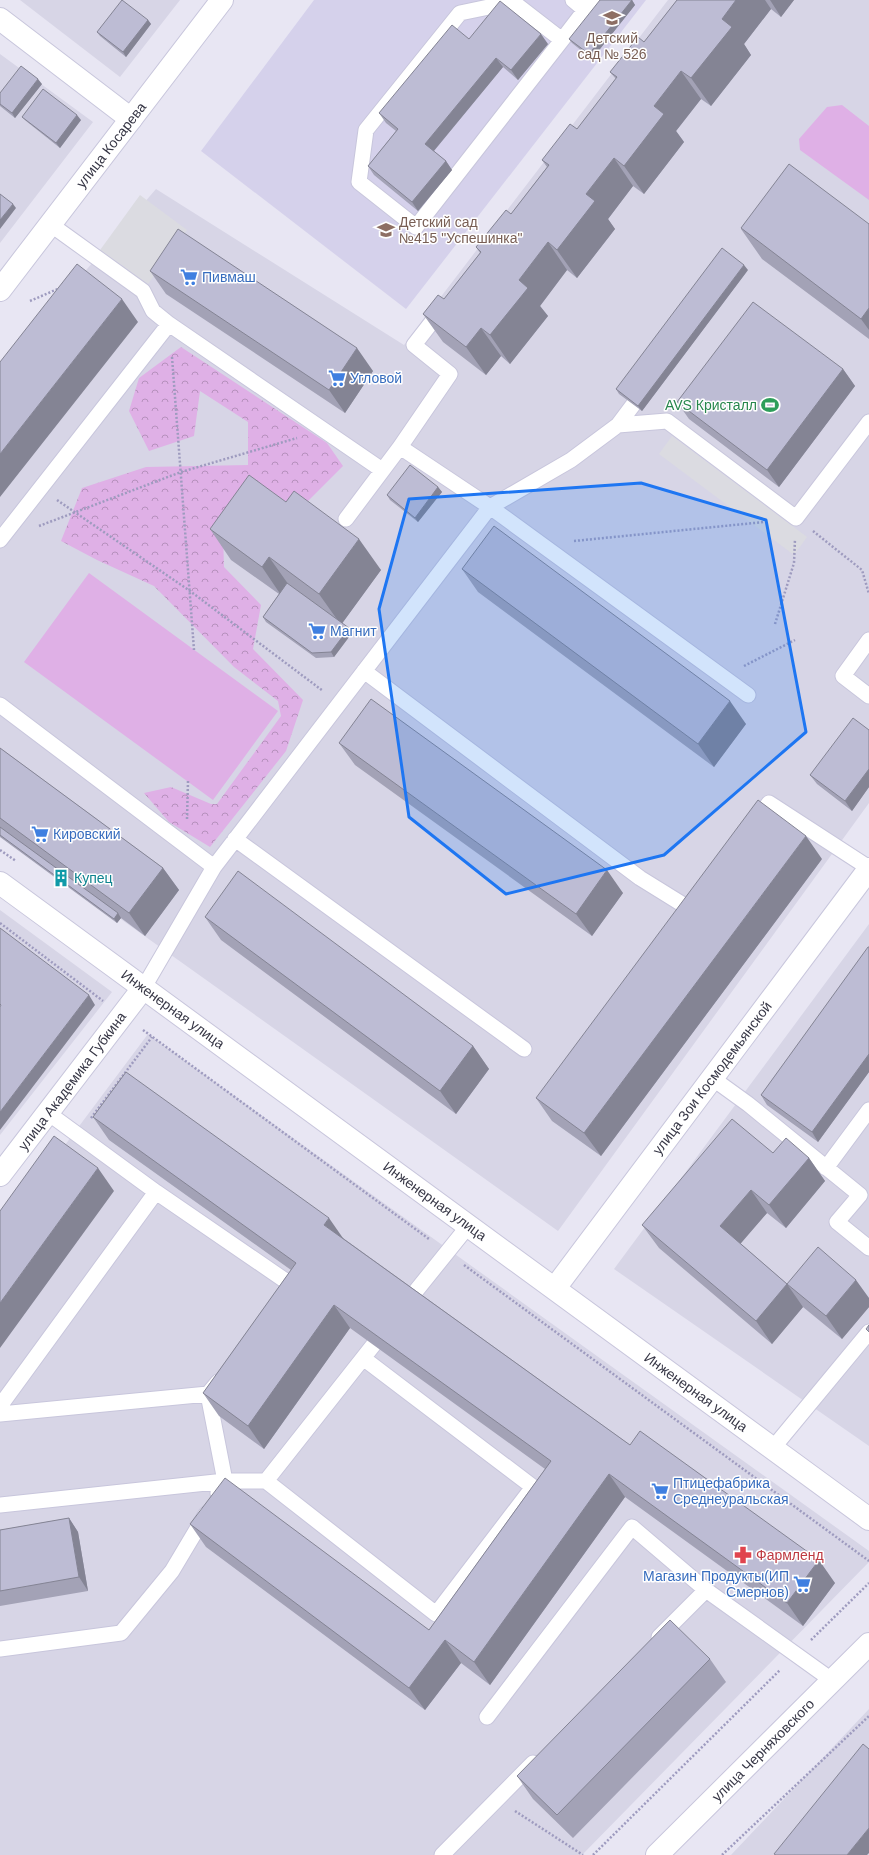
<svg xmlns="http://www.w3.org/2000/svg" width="869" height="1855" font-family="Arial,sans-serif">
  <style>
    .residential { fill: #d7d5e6 }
    .education { fill: #d5d1eb }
    .green { fill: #dfb0e6 }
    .park { fill: url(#park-crowns) }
    .parking { fill: #dbdbe1 }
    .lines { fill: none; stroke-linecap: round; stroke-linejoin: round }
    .service-casing { stroke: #c8c6dc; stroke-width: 17 }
    .minor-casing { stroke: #c8c6dc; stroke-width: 24 }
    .tertiary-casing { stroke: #c8c6dc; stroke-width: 24 }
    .path { stroke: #9e9bbf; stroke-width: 2.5; stroke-dasharray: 2 2; stroke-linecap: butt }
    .service { stroke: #fff; stroke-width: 15 }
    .minor { stroke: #fff; stroke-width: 22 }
    .tertiary { stroke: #fff; stroke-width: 22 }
    .wall { fill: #a3a2b6 }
    .shaded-wall { fill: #848494 }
    .building { fill: #bdbcd4; stroke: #848494 }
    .marked { fill: #1e76f2; fill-opacity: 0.2; stroke: #1e76f2; stroke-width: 3; stroke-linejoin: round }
    .labels { text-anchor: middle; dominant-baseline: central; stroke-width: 3; stroke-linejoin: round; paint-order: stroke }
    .education-label { font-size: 14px; fill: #785e54; stroke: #fff }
    .street-label { font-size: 14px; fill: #363645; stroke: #fff }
    .shop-label { font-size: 14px; fill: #366cbe; stroke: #fff; text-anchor: start }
    .leisure-label { font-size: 14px; fill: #27864d; stroke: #fff; text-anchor: end }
    .culture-label { font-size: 14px; fill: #0d838f; stroke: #fff; text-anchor: start }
    .health-label { font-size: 14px; fill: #be3a42; stroke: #fff; text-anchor: start }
  </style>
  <defs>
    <pattern id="park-crowns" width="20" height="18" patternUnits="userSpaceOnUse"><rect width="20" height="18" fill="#dfb0e6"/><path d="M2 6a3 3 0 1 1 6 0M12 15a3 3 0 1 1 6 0" fill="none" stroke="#b690bc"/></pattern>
  </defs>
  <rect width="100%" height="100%" fill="#e8e6f3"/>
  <!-- residential -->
  <path class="residential" d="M20 0H180L120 77Z
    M668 0H869V803L558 1231 0 833V370L156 189 404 345Z
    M0 54 93 122 0 243Z
    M0 910 112 992 0 1135Z
    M869 924V1446L614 1269Z
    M148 1034 869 1551V1562L582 1855H0V1232Z
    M869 1709V1855H731Z"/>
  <!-- education -->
  <path class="education" d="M314 0H646L406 309 201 151Z"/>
  <!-- green -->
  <path class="green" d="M842 105 869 126V200L800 150 799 139 827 107Z
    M89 573 278 711 213 800 24 662Z"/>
  <!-- park -->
  <path class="park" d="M181 347 327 443 343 466 297 512 223 535 224 567 261 605 253 649 303 700 286 751 210 847 169 822 144 793 171 787 211 804H217L281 716 278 701 234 667 154 586 97 560 61 541 82 488 146 467 248 465V422L200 391 194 436 149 451 129 411 139 378Z"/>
  <!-- parking -->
  <path class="parking" d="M140 195 187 230 143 291 95 257Z
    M672 436 807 537 794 555 659 454Z"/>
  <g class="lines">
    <!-- service casing -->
    <g class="service-casing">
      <path id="service" d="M573 0 585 10 593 0
        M562 40 513 2 460 13 366 130 359 182 416 227 562 40 585 10
        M50 224 143 291 153 311 169 324 382 470
        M618 425 633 405
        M346 519 400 447 450 374 414 345 442 309
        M0 540 169 324
        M869 640 843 676 869 696
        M364 671 640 878 690 909
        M748 695 490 507 571 460 618 425 667 421 796 518 869 422
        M0 705 214 867
        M755 822 769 803 869 868
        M235 839 524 1049
        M144 987 214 867 490 507 400 447
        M712 1078 748 1104 860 1195 837 1222 869 1248
        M826 1168 869 1110
        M156 1192 296 1288 292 1292
        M403 1307 469 1225
        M363 1358 533 1487 436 1614 266 1481 386 1329
        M0 1406 156 1192 48 1113
        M0 1414 208 1394 218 1382
        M773 1448 869 1332
        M218 1493 225 1481H266
        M0 1505 225 1481 208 1394
        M659 1637 706 1590 833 1681
        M0 1649 121 1633 172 1571 206 1514
        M487 1717 632 1527 706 1590
        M442 1855 533 1763"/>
    </g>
    <!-- minor casing -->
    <g class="minor-casing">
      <path id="minor" d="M0 19 131 119
        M0 1175 144 987
        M555 1288 869 869
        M657 1855 869 1644"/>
    </g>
    <!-- tertiary casing -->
    <g class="tertiary-casing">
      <path id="tertiary" d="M0 290 222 0
        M0 883 869 1519"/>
    </g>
    <!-- path -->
    <path class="path" d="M30 301 60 288
      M172 357 194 650
      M57 500 190 591 323 691
      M39 526 181 472 297 438
      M813 531 862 570 869 594
      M574 541 764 522
      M775 624 794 563 795 539
      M744 666 795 640
      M187 819 188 781
      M0 850 16 861
      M0 923 103 1001
      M143 1030 429 1239
      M91 1118 152 1037
      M464 1265 869 1561
      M811 1640 869 1583
      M515 1811 583 1855
      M593 1855 780 1670
      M722 1855 869 1716"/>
    <!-- service -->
    <use href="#service" class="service"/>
    <!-- minor -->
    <use href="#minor" class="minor"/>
    <!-- tertiary -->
    <use href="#tertiary" class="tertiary"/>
  </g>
  <!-- wall -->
  <path class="wall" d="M632 0 635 5 592 59 572 43 569 39Z
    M677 0H794L781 17 771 9 744 44 751 55 711 106 701 99 676 131 684 142 644 194 633 186 608 219 615 229 577 278 567 270 540 306 548 316 510 364 501 356 486 375 443 342 423 314 444 299 480 253 476 247 511 214 547 167 542 160 577 129 616 79 610 72 644 42Z
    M148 20 151 24 126 57 100 36 97 32Z
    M469 39 548 44 518 80 503 67 434 151 446 161 452 170 418 211 374 175 368 166 396 131 386 123 379 113Z
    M42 84 15 118 0 106V93Z
    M22 117 81 120 60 148 26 121Z
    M869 224V339L762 259 741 229Z
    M748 270 642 411 619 394 616 389Z
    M150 271 373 371 345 413 166 294Z
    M843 369 855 386 779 487 689 419 677 402Z
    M438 487 442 492 418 522 390 500 387 495Z
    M286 502 381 570 342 623 352 633 334 657 316 658 266 622 263 617 279 594 231 560 210 529Z
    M462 569 746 724 714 767 478 592Z
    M869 730V787L852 811 817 784 810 775Z
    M339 743 623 893 592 936 355 765Z
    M0 748 163 868 179 890 145 936 121 918 117 923 0 837Z
    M822 859 601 1156 552 1121 536 1098Z
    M205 917 473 1046 489 1069 456 1114 221 940Z
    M869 947V1072L818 1142 767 1105 761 1095Z
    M93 1117 343 1238 630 1445 835 1583 803 1626 625 1497 490 1685 461 1663 425 1710 206 1547 190 1524 429 1630 545 1469 350 1328 264 1449 219 1416 203 1393 291 1270 109 1140Z
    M773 1153 809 1158 825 1181 786 1228 767 1213 740 1243 787 1284 803 1307 772 1344 659 1248 642 1225Z
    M787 1284 869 1298V1307L842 1339 803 1307Z
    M69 1518 78 1532 88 1591 0 1606V1530Z
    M710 1659 726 1682 573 1838 533 1799 517 1776Z"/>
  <!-- shaded-wall -->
  <path class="shaded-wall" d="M632 0 635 5 592 59 589 54Z
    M736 0H765L771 9 744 44 751 55 711 106 691 78 722 19Z
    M770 0H794L781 17Z
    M148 20 151 24 126 57 123 52Z
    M541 34 548 44 518 80 511 70Z
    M496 58 503 67 432 153 425 144Z
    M681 71 701 99 676 131 684 142 644 194 624 166 654 106Z
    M38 79 42 84 15 118 12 113Z
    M77 115 81 120 60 148 56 143Z
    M614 158 633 186 608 219 615 229 577 278 557 250 586 194Z
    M446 161 452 170 418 211 412 202Z
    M13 204 16 208 0 229V220Z
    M548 242 567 270 540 306 548 316 510 364 490 335 519 280Z
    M744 265 748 270 642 411 638 406Z
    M122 299 138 322 0 497V454Z
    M869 308V330L861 319Z
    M481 328 501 356 486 375 466 347Z
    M357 348 373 371 345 413 329 390Z
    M843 369 855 386 779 487 767 470Z
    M438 487 442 492 418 522 415 518Z
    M359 539 381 570 341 625 319 594Z
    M269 557 291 588 283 598 262 567Z
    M349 628 352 633 334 657 331 652Z
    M730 701 746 724 714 767 698 744Z
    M869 769V787L852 811 845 801Z
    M806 836 822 859 601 1156 584 1133Z
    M163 868 179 890 145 936 129 913Z
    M607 870 623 893 592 936 576 914Z
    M118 913 121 918 117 923 114 919Z
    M89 995 95 1005 0 1130V1112Z
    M473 1046 489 1069 456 1114 440 1091Z
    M869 1054V1072L818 1142 812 1132Z
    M809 1158 825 1181 786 1228 769 1205Z
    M98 1168 114 1191 0 1348V1303Z
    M751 1190 767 1213 736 1249 720 1226Z
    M329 1218 345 1241 324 1225Z
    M856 1280 869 1298V1307L842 1339 826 1316Z
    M787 1284 803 1307 772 1344 756 1321Z
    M334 1305 350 1328 264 1449 248 1426Z
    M609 1474 625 1497 490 1685 474 1662Z
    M69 1518 78 1532 88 1591 79 1577Z
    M819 1560 835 1583 803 1626 787 1603Z
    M445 1640 461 1663 425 1710 409 1688Z
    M869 1828V1853L867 1855H847Z"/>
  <!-- building -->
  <path class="building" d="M122 0 148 20 123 52 97 32Z
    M600 0H632L589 54 569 39Z
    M677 0H736L722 19 732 27 691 78 681 71 654 106 664 114 624 166 614 158 586 194 595 201 557 250 548 242 519 280 528 288 490 335 481 328 466 347 423 314 438 295 444 299 481 252 476 247 506 210 511 214 549 165 542 160 570 124 577 129 617 77 610 72 638 37 644 42Z
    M500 1 541 34 511 70 496 58 425 144 446 161 412 202 368 166 398 129 379 113 452 25 469 39Z
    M21 66 38 79 12 113 0 104V93Z
    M43 89 77 115 56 143 22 117Z
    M789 164 869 224V308L861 319 741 228Z
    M0 194 13 204 0 220Z
    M178 229 357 348 329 390 150 271Z
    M722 248 744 265 638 406 616 389Z
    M77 264 122 299 0 454V362Z
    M753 302 843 369 767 470 677 402Z
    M410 465 438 487 415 518 387 495Z
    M249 475 286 502 294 491 359 539 319 594 269 557 262 567 210 529Z
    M494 526 730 701 698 744 462 569Z
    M287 583 349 628 331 652 312 653 263 617Z
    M371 699 607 870 576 914 339 743Z
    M853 718 869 730V769L845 801 810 775Z
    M0 748 163 868 129 913 0 818Z
    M758 800 806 836 584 1133 536 1098Z
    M0 827 118 913 114 919 0 835Z
    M238 871 473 1046 440 1091 205 917Z
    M0 928 89 995 0 1112V1007L1 1005 0 1004Z
    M868 947H869V1054L812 1132 761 1095Z
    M126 1072 329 1218 324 1225 630 1445 640 1431 819 1560 787 1603 609 1474 474 1662 445 1640 409 1688 190 1524 225 1478 429 1630 551 1461 334 1305 248 1426 203 1393 296 1263 93 1117Z
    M732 1119 773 1153 786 1138 809 1158 769 1205 751 1190 720 1226 787 1284 756 1321 642 1225Z
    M54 1136 98 1168 0 1303V1211Z
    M818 1247 856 1280 826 1316 787 1284Z
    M869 1325V1332L866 1329Z
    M69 1518 79 1577 0 1591V1530Z
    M670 1620 710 1659 557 1815 517 1776Z
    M863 1744 869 1749V1828L847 1855H776L774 1854Z"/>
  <!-- marked area -->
  <path class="marked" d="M641 483 766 520 806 732 664 855 506 894 409 817 379 609 409 499Z"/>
  <!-- icons -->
  <defs>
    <g id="school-bare" transform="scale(1.38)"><path d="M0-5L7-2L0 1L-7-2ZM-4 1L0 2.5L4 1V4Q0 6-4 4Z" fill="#8d6e63" stroke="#fff" stroke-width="2.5" paint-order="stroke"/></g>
    <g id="supermarket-bare" transform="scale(1.38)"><path d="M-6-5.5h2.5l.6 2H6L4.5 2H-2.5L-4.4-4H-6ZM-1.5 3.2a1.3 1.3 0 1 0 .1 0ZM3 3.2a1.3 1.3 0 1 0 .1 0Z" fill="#3f7fe0" stroke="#fff" stroke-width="2.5" paint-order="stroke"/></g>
    <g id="stadium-bare" transform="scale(1.38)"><path d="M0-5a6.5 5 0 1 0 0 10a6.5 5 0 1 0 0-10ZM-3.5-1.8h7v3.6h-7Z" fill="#2e9e5b" stroke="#fff" stroke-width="2.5" paint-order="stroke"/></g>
    <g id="building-bare" transform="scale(1.38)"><path d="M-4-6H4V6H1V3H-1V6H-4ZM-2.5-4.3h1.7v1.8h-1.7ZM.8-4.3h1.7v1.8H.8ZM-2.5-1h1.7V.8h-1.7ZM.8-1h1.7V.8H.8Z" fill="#0f9aa8" stroke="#fff" stroke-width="2.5" paint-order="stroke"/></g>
    <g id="pharmacy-bare" transform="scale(1.38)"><path d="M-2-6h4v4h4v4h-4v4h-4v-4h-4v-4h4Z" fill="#e0444e" stroke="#fff" stroke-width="2.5" paint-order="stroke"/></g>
  </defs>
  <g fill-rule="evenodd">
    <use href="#school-bare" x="612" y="18"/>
    <use href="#school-bare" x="386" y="230"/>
    <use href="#supermarket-bare" x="189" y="277"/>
    <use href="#supermarket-bare" x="337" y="378"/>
    <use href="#stadium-bare" x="770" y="405"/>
    <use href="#supermarket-bare" x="317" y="631"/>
    <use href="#supermarket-bare" x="40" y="834"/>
    <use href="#building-bare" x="61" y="878"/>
    <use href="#supermarket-bare" x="660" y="1491"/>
    <use href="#pharmacy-bare" x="743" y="1555"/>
    <use href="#supermarket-bare" x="802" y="1584"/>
  </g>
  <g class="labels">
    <!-- education labels -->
    <g class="education-label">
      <text x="612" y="38">Детcкий<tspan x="612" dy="16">сад № 526</tspan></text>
      <text x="399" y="222" text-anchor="start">Детский сад<tspan x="399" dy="16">№415 "Успешинка"</tspan></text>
    </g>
    <!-- street labels -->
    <g class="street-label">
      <text transform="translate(111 145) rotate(-52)">улица Косарева</text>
      <text transform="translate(173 1009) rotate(36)">Инженерная улица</text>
      <text transform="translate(712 1078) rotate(-53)">улица Зои Космодемьянской</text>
      <text transform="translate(72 1081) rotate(-53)">улица Академика Губкина</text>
      <text transform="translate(435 1201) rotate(36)">Инженерная улица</text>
      <text transform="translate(696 1392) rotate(36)">Инженерная улица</text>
      <text transform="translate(763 1750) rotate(-45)">улица Черняховского</text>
    </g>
    <!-- shop labels -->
    <g class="shop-label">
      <text x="202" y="277">Пивмаш</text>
      <text x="350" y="378">Угловой</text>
      <text x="330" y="631">Магнит</text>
      <text x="53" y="834">Кировский</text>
      <text x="673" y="1483">Птицефабрика<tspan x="673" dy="16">Среднеуральская</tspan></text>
      <text x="789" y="1576" text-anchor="end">Магазин Продукты(ИП<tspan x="789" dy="16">Смернов)</tspan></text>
    </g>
    <!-- leisure labels -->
    <g class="leisure-label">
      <text x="757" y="405">AVS Кристалл</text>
    </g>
    <!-- culture labels -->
    <g class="culture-label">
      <text x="74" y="878">Купец</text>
    </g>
    <!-- health labels -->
    <g class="health-label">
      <text x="756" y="1555">Фармленд</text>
    </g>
  </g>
</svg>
